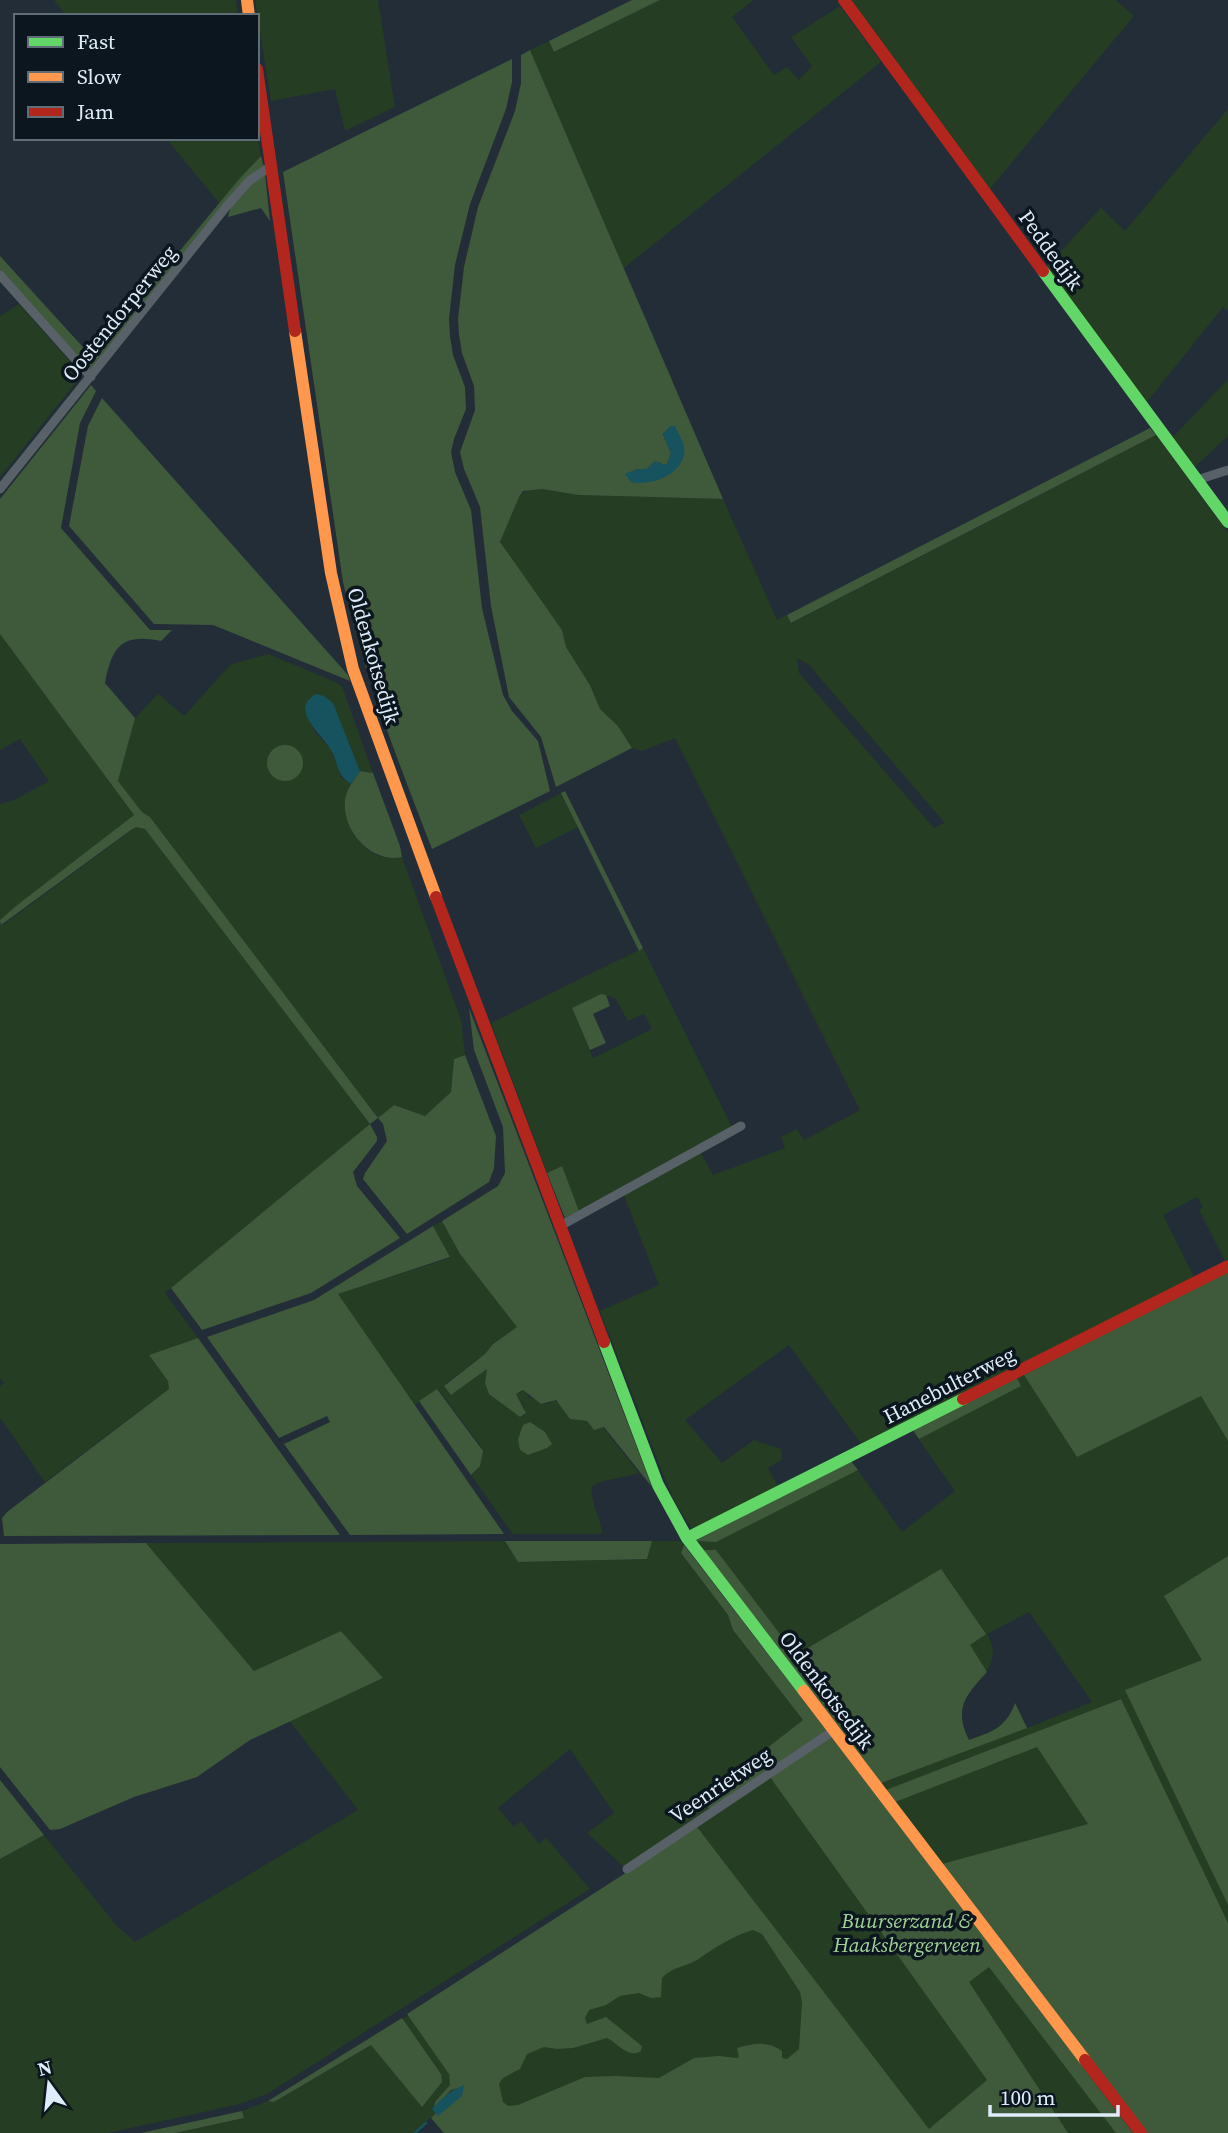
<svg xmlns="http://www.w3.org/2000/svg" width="1228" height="2133" font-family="'Source Serif 4',serif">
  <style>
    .green { fill: #253d22; fill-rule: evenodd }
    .forest { fill: #3f593b; fill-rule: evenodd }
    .water { fill: #16535f }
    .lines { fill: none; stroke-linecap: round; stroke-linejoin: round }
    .stream { stroke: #16535f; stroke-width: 2.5 }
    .street { stroke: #586068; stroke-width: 9 }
    .fast { stroke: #63d668; stroke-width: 12 }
    .slow { stroke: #ff974d; stroke-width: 12 }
    .jam { stroke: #b3261e; stroke-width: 12 }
    .labels { text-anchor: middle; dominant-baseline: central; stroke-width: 7; stroke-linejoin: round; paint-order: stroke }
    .street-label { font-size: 21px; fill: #dfecf9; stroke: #0c161f }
    .park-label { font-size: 21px; font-style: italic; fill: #a2d296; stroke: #0c161f }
  </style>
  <rect width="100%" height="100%" fill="#222d38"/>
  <!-- green -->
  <path class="green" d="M54 0H236L238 16H66Z
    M255 0H378L395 107 345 131 335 89 271 101Z
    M660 0H754L732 17 774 75 787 67 799 80 812 66 791 37 840 6 881 62 624 268 530 50 549 41 555 52Z
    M853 0H1116L1134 16 989 190 850 2Z
    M1228 109V311L1223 307 1147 402 1046 267 1101 208 1125 231Z
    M257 134 261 156 219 203 166 138H257Z
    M19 304 82 375 0 477V316Z
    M1228 379V436L1195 467 1173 437Z
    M1156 435 1228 533V1259L1225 1261 1199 1210 1203 1207 1197 1197 1163 1215 1194 1277 862 1445 789 1345 685 1420 722 1463 754 1440 781 1449 782 1460 768 1468 778 1486 692 1529 675 1502 663 1474 600 1311 659 1285 623 1193 700 1151 713 1175 785 1148 781 1137 797 1129 804 1140 860 1110 675 738 642 751 632 748 618 726 600 709 590 685 566 647 562 630 504 550 500 538 519 497 527 490 542 489 578 495 723 499 777 620 787 615 792 623ZM797 658 808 664 945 823 934 828 799 673Z
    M0 634 134 815 0 920V804L14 800 49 781 20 739 0 750Z
    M268 654 333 681 342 686 373 773 360 771 348 740 306 710 314 731 331 749 341 777 351 784C337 816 361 866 402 857L461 1020 465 1055 454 1060 451 1092 425 1116 394 1105 378 1118 150 817 142 812 118 781 135 718 158 694 184 716 231 664Z
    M561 793 578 827 536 848 519 815Z
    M136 827 145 829 370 1124 165 1293 198 1338 149 1355 168 1381 169 1389 45 1482 0 1418V1386L4 1383 0 1378V923L3 925Z
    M643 948 732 1127 579 1211 562 1166 547 1173 491 1023ZM601 994 615 998 628 1021 644 1014 652 1029 593 1058 572 1008Z
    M442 1221 460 1254 518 1327 493 1344 485 1354 445 1384 451 1395 487 1369 485 1383 520 1417 525 1415 524 1407 516 1394 524 1390 529 1397 546 1404 555 1400C571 1415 562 1419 587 1421L592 1428 603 1427 639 1473C623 1478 607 1478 592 1486 590 1503 601 1517 602 1534H513L471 1475 476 1471 480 1445 438 1389 413 1406 337 1294 450 1258 433 1226Z
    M1228 1272V2133H445L431 2117 415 2133H175L244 2118 242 2111 268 2101 274 2102 371 2045 369 2041 698 1828 697 1827 770 1777 771 1780 830 1742 695 1541 852 1462 902 1532 955 1491 913 1431ZM1029 1612 1092 1702 1027 1728 1015 1703C1005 1729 993 1730 969 1740 939 1684 1014 1679 987 1634Z
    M505 1541 518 1562 647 1559 652 1541H680L684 1545 681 1553 728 1615 733 1630 803 1720 703 1799 710 1810 624 1867 587 1833 614 1813 570 1749 498 1808 514 1827 521 1821 539 1844 546 1838 590 1889 267 2094 240 2104 108 2133H0V1859L44 1835 116 1925 135 1942 358 1810 289 1720 383 1678 341 1631 254 1671 146 1543Z"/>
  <!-- forest -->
  <path class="forest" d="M632 0H660L554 52 549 41Z
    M530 50 723 499 578 495 542 489 523 491 519 497 500 542 562 630 566 647 590 685 600 709 618 726 632 748 556 787 541 737 509 697 491 606 480 507 464 469 460 452 475 410 474 386 462 353 459 335 458 319 464 267 478 207 515 111 521 83V55ZM671 426 677 467C656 484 650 485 626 474L638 469H647L653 463 658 462 664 465 667 464 671 453 663 434Z
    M512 59V82L506 109 470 204 455 265 449 319 450 336 453 355 465 387 466 409 454 439 451 452 455 472 471 510 482 608 503 695 512 711 538 741 550 791 432 849C398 761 364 675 343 582L283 172Z
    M261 156 264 167 91 371 0 270V256L92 357 240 178Z
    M265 174 270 221 261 208 228 217C231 198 250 184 265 174Z
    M91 385 96 391 80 423 61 528 150 630H172L161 641C121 633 112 647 105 683L135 718 118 781 142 812 150 817 378 1118 394 1105 425 1116 451 1092 454 1059 465 1055 496 1136 494 1168 489 1182 407 1234 363 1179 365 1173 387 1141 383 1124 378 1118 370 1124 377 1137V1141L353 1172 357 1186 400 1238 311 1293 202 1330 171 1288 370 1124 145 829 136 827 131 830 1 925 0 920 16 906 134 815 0 634V499Z
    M102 398 348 675 350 681 213 625 154 624 69 526 88 426Z
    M1150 428 1156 435 791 623 787 615Z
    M267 763a18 18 0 1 1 36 0a18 18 0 1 1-36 0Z
    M360 771 373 773 400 846 402 857C372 864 342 831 345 801 346 790 353 781 360 771Z
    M565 791 643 948 639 951 561 793Z
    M601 994 606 995 610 1006 593 1014 606 1043 590 1050 572 1008Z
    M469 1008 652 1487 604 1427 594 1430 587 1421 570 1419 556 1400 541 1404 523 1390 516 1394 526 1413 520 1417 489 1394 485 1383 487 1369 451 1395 444 1386 485 1354 493 1344 517 1327 460 1254 442 1221 498 1186 505 1173 503 1127 474 1050Z
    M562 1166 579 1211 565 1218 547 1173Z
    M433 1226 450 1257 338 1294 504 1534 350 1535 284 1444 330 1422 327 1416 279 1438 207 1337 314 1300Z
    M1228 1271V1441L1201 1396 1077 1457 1024 1375Z
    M198 1338 340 1535 4 1536 2 1518 7 1512 169 1389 168 1381 149 1355Z
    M1017 1378 1021 1386 919 1439 913 1430Z
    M437 1389 483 1451 480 1466 471 1475 419 1401Z
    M530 1422 545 1432 552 1444 547 1448 528 1455 520 1450 518 1439 523 1425Z
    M851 1461 858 1470 716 1542 695 1541Z
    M505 1541H652L647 1559 518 1562Z
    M146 1543 254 1671 341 1631 383 1678 250 1740 197 1777 134 1797 60 1829 50 1830 0 1767V1544Z
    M684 1545 827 1731 710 1810 702 1799 803 1720 733 1630 728 1615 681 1553Z
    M703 1550H716L796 1655 941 1569 986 1634 970 1645 987 1672C966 1695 953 1708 969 1740 992 1732 1006 1728 1015 1703L1027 1728 881 1783Z
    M1228 1556V1905L1125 1690 1202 1660 1164 1596Z
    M1121 1699 1228 1923V2133H1147L942 1864 1088 1824 1037 1747 895 1802 886 1790Z
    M831 1736 1133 2133H1116L989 1967 969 1982 1068 2133H444L431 2118 464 2086 451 2090 434 2108 435 2102 450 2085 449 2074 407 2014 697 1827 929 2129 987 2080 770 1777ZM753 1930 762 1934 800 1992 802 2003 799 2049 787 2059 782 2058V2051C768 2040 753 2044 737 2048L739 2057 737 2058 719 2056 694 2058 659 2078 616 2076 585 2077 518 2105 508 2106 503 2102 499 2084 503 2078 520 2069 527 2054 544 2047 557 2049 573 2048 607 2038C619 2044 628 2059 641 2051L642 2046 606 2017 587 2024 585 2018 589 2010 606 2005 620 1996 639 1993 651 1998 661 1997 662 1978C672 1967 685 1967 697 1960 715 1948 732 1936 753 1930Z
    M0 1780 44 1835 0 1859Z
    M402 2018 441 2074 442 2082 422 2107 371 2045 274 2102 268 2101Z
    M242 2111 244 2118 175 2133H141Z"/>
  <!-- water -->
  <path class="water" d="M671 426H675C678 433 683 440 684 447 688 473 651 487 631 482L625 474 638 469H647L655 461 664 465 667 464 671 453 663 434Z
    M316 694 324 696 333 703 360 771 351 784C334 772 340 766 331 750 323 735 288 710 316 694Z
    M464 2085 462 2096 438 2116 432 2109C442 2098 450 2091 464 2085Z"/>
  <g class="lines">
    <!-- stream -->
    <path class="stream" d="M415 2133 426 2123"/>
    <!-- street -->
    <path class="street" d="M0 275 91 377
      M1197 480 1228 470
      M0 489 226 207 249 181 271 166
      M560 1226 741 1126
      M627 1869 833 1731"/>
    <!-- fast -->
    <path class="fast" d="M1043 271 1228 522
      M604 1342 658 1485 687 1538 804 1691
      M687 1538 963 1399"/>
    <!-- slow -->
    <path class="slow" d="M247 0 249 16
      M295 331 331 573 353 669 436 897
      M804 1691 1085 2060"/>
    <!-- jam -->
    <path class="jam" d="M844 0 1043 271
      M257 69 295 331
      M436 897 604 1342
      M963 1399 1228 1266
      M1085 2060 1141 2133"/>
  </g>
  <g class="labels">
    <!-- street labels -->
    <g class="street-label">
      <text transform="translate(1051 250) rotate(54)">Peddedijk</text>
      <text transform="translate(119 313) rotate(-51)">Oostendorperweg</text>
      <text transform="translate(374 656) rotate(74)">Oldenkotsedijk</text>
      <text transform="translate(949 1385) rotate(-27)">Hanebulterweg</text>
      <text transform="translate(827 1690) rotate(53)">Oldenkotsedijk</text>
      <text transform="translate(720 1785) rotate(-34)">Veenrietweg</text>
    </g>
    <!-- park labels -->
    <g class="park-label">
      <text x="907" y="1920">Buurserzand &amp;<tspan x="907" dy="24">Haaksbergerveen</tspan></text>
    </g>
  </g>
  <!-- legend -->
  <rect x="14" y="14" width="245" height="126" fill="#0c161f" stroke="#606c76" stroke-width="2"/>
  <rect x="28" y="37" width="35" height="10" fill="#63d668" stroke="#606c76" stroke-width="2"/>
  <text x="77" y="49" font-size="21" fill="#dfecf9">Fast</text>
  <rect x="28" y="72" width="35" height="10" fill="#ff974d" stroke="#606c76" stroke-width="2"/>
  <text x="77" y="84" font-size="21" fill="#dfecf9">Slow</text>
  <rect x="28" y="107" width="35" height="10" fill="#b3261e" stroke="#606c76" stroke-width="2"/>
  <text x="77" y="119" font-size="21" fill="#dfecf9">Jam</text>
  <!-- north arrow -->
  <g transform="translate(49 2084) rotate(345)" stroke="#0c161f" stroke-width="5" paint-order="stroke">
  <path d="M0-5L12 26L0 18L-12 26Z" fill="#dfecf9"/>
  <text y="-10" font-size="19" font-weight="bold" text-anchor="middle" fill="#dfecf9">N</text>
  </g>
  <!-- scale -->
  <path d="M990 2105v10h128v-10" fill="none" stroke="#dfecf9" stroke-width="3.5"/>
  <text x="1000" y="2105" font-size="21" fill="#dfecf9" stroke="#0c161f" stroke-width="5" paint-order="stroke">100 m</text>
</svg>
